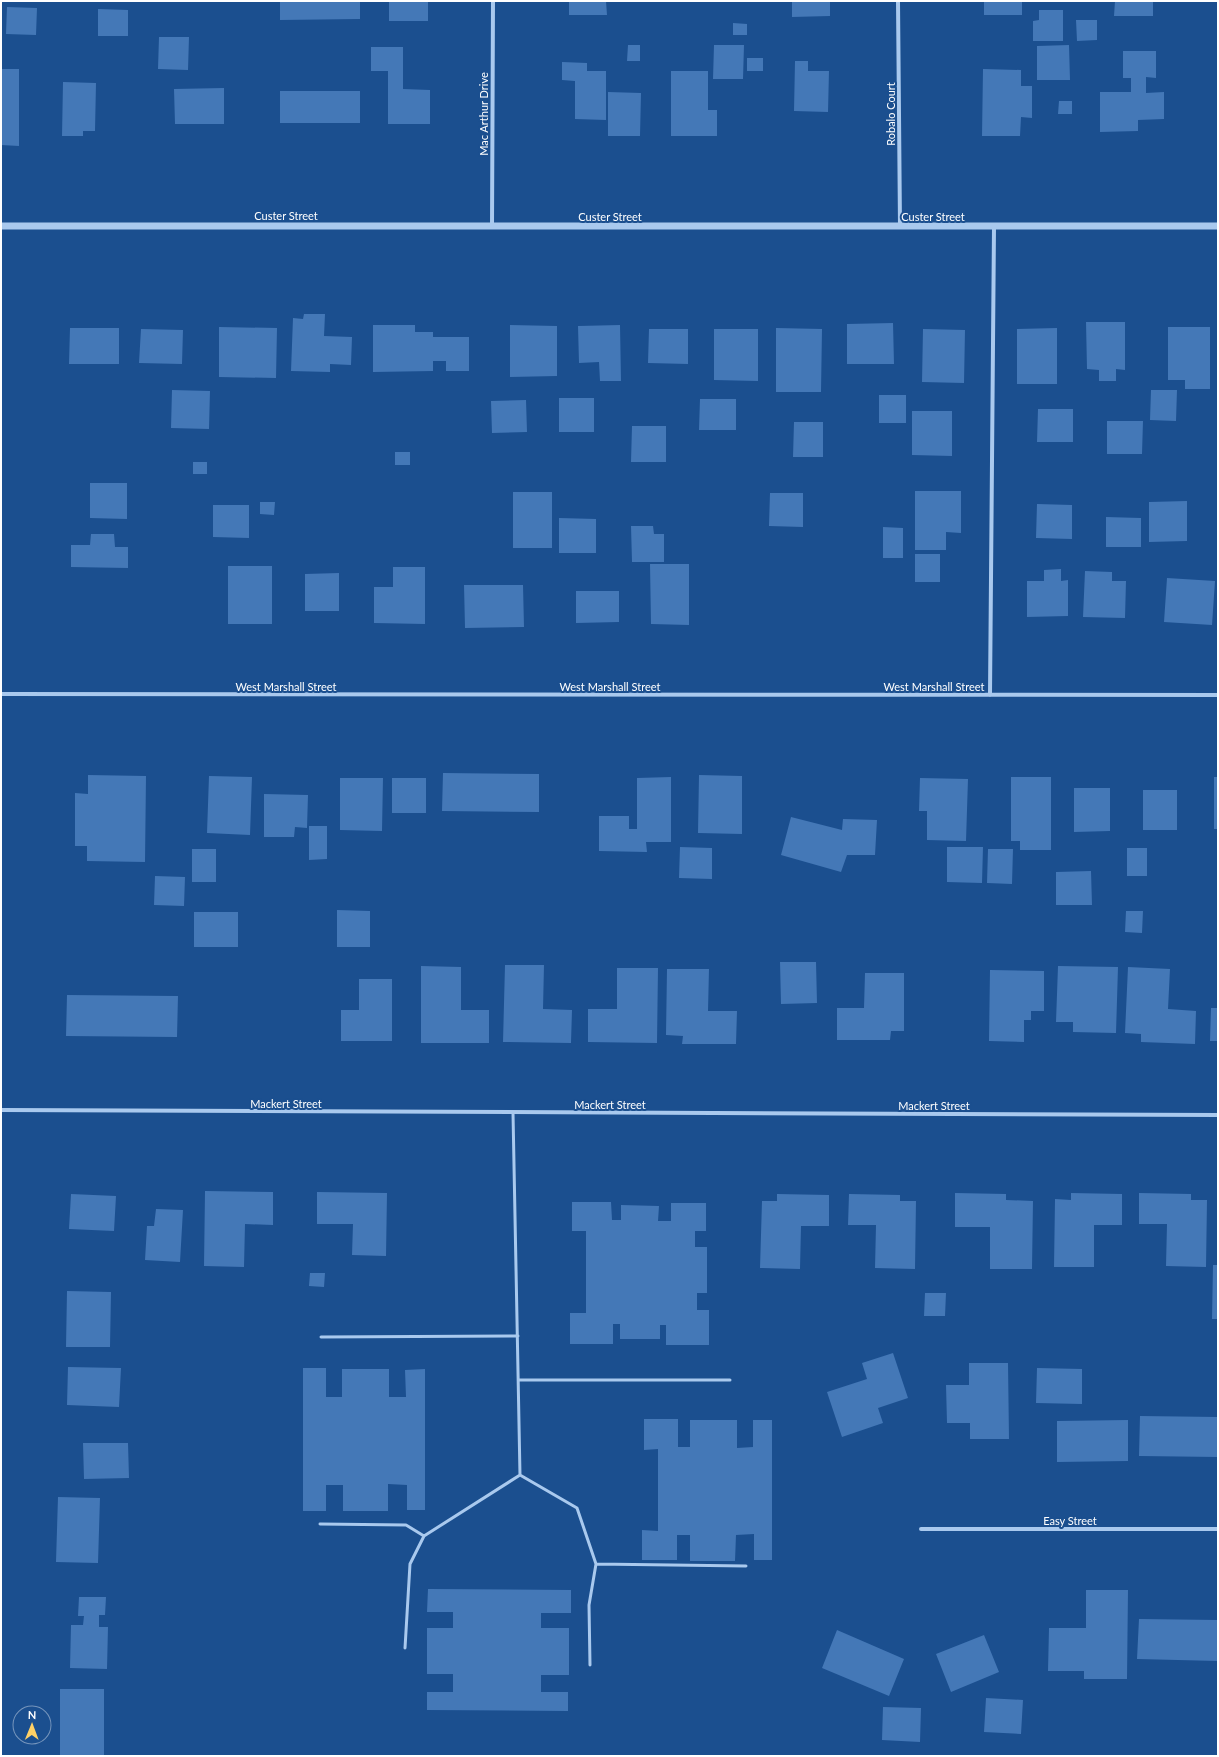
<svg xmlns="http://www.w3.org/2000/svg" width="1219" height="1757" font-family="Lato,sans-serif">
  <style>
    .building { fill: #4478b7 }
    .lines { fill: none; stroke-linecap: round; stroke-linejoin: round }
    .service { stroke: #a9c9ee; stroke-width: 3 }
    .minor { stroke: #a9c9ee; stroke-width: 4 }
    .tertiary { stroke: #a9c9ee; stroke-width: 7 }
    .labels { text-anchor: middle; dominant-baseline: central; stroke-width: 4; stroke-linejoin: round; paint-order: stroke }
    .street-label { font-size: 11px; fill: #fff; stroke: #1b4f8f }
  </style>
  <rect width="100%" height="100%" fill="#1b4f8f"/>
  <!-- building -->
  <path class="building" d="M280 1H360V19L280 20Z
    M389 1H428V21H389Z
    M569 1H606L607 15H569Z
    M792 1H830V16L792 17Z
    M984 1H1022V15H984Z
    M1115 1H1153V16H1114Z
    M7 7 37 8 36 35 6 34Z
    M98 9 128 10V36H98Z
    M1039 10H1063V41H1033V21L1039 20Z
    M1076 20H1097V40L1077 41Z
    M733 23 747 24V35H733Z
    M159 37H189L188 70 158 69Z
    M628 45H640V61H627Z
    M714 45H744L743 79H713Z
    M1069 45 1070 80H1037V46Z
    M371 47H403V89L430 90V124H388V71H371Z
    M1123 51H1156V78L1146 77V93L1164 92V119L1138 120V131L1100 132V92H1131V78H1123Z
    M747 58H763V71H747Z
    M795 61H808V71H829L828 112 794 111Z
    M562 62 587 63V71H606V120L575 119V81L562 80Z
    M1 69H19V146L1 145Z
    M983 69 1021 70V86H1032V118L1021 117 1020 136H982Z
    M671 71H708V110H717V136H671Z
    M63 82 96 83 95 131H83V136H62Z
    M224 88V124H175L174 89Z
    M280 91H360V123H280Z
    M608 92 641 93 640 136H608Z
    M1059 101H1072V114H1058Z
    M304 314H325L324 336 352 337 351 365 330 364V372L291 371 293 318 303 319Z
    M1086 322H1125V370L1116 369V381H1099V370L1087 369Z
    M893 323 894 364H847V324Z
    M373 325H415V332H433V337H469V371H446V361H433V371L373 372Z
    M510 325 557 326V376L510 377Z
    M620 325 621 381H600L599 362 579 363 578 326Z
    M219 327 277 328 276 378 219 377Z
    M1168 327H1210V389H1185V380H1168Z
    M70 328H119V364H69Z
    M776 328 822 329 821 392H776Z
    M1057 328V384H1017V329Z
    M141 329 183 330 182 364 139 363Z
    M649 329H688V364L648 363Z
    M714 329H758V381L714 380Z
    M923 329 965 330 964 383 922 382Z
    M172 390 210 391 209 429 171 428Z
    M1151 390H1177L1176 421 1150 420Z
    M879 395H906V423H879Z
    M559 398H594V432H559Z
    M700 399H736V430H699Z
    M526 400 527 432 492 433 491 401Z
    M1038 409H1073V442H1037Z
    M912 411H952V456L912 455Z
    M1107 421H1143L1142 454H1107Z
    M794 422H823V457H793Z
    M632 426H666V462H631Z
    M395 452H410V465H395Z
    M193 462H207V474H193Z
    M90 483H127V519L90 518Z
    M915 491H961V533L946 532V550H915Z
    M513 492H552V548H513Z
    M770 493H803V527L769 526Z
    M1187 501V541L1149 542V502Z
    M260 502H275L274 515 260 514Z
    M1037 504 1072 505V539L1036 538Z
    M213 505H249V538L213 537Z
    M1106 517 1141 518V547H1106Z
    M559 518 596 519V553H559Z
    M631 526H653L654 534H664V562H632Z
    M883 527 903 528V558H883Z
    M91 534H114L115 547H128V568L71 567V545H90Z
    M915 554H940V582H915Z
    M650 564H689V625L651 624Z
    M228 566H272V624H228Z
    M393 567H425V624L374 623V587H393Z
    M1061 569V581L1068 580V616L1027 617V581H1044V570Z
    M1085 571 1112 572V581H1126L1125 618 1083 617Z
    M339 573V611H305V574Z
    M1167 578 1215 581 1212 625 1164 622Z
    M464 585H523L524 627 465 628Z
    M576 591H619V622L576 623Z
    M443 773 539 774V812L442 811Z
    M88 775 146 776 145 862 87 861V846H75V793L88 794Z
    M699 775 742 776V834L698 833Z
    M209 776 252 777 250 835 207 833Z
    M671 777V842H646L647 852 599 851V816H629V829H637V778Z
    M1011 777H1051V850H1020V841H1011Z
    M1214 777H1218V829H1214Z
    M340 778H383L382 831 340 830Z
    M392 778H426V813H392Z
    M920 778 968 779 966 841 927 840V811H919Z
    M1074 788H1110V831L1074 832Z
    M1143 790H1177V830H1143Z
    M264 794 308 795 307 828 295 827 294 837H264Z
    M791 817 842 830 843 819 877 820 875 855H847L841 872 781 855Z
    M309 826H327V859L309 860Z
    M680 847 712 848V879L679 878Z
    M947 847H983L982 883 947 882Z
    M1127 848H1147V876H1127Z
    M192 849H216V882H192Z
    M988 849H1013L1012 884 987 883Z
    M1091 871 1092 905H1056V872Z
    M155 876 185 877 184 906 154 905Z
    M337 910 370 911V947H337Z
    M1126 911H1143L1142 933 1125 932Z
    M194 912H238V947H194Z
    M780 962H816L817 1003 781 1004Z
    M505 965H544L543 1009 572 1010 571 1043 503 1042Z
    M421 966 461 967V1010H489V1043H421Z
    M1058 966 1118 967 1116 1033 1073 1032V1022H1056Z
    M1128 967 1170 969 1168 1009 1196 1011 1195 1044 1141 1042V1034L1125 1033Z
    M617 968H658L657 1043 588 1042V1009H617Z
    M667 969H709L708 1011H737L736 1044H682L683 1036 666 1035Z
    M990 970 1044 971V1011H1031V1020H1024V1042L989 1041Z
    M865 973H904V1031H891L890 1040H837V1008H864Z
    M359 979H392V1041H341V1010H359Z
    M67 995 178 996 177 1037 66 1036Z
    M1211 1008H1218V1041H1210Z
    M205 1191 273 1192V1225L245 1224 244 1267 204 1266Z
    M317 1192 387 1193 386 1256 352 1255 353 1224H317Z
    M955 1193 1006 1194V1200L1033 1201 1032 1269H990V1227H955Z
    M1071 1193 1122 1194V1225H1094V1267H1054L1055 1199 1071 1200Z
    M1139 1193 1191 1194V1200H1207L1206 1267 1166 1266 1167 1224H1139Z
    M71 1194 116 1196 114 1231 69 1229Z
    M777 1194 829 1195V1226H801L800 1269 760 1268 762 1201H777Z
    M849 1194 900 1195V1201H916L915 1269 875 1268 876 1225H848Z
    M572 1202H611L612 1220H621V1205L659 1206 658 1221H671V1203H706V1231H695V1247H707V1293H697V1310H709V1345H666V1325H660V1339H620V1324H613V1344H570V1313H586V1231H572Z
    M156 1209 183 1210 180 1262 145 1260 147 1226H154Z
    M1213 1265H1218V1319H1212Z
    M310 1273H325L324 1287 309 1286Z
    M67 1291 111 1292 110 1347H66Z
    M925 1293H946L945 1316H924Z
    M893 1353 908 1398 878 1408 883 1423 842 1437 827 1392 867 1379 862 1363Z
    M969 1363H1008L1009 1439H970V1423H947L946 1385H969Z
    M68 1367 121 1368 119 1407 67 1405Z
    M303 1368H326V1397H342V1369H389V1397H406L405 1370 425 1369V1510H407V1485L388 1484V1511H343V1485H326V1511H303Z
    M1037 1368 1082 1369V1404L1036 1403Z
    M1140 1416 1218 1417V1457L1139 1456Z
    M644 1419H678V1447H690V1420H737V1448L753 1447V1420H772V1560H754V1534L736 1535 735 1561H690V1535H677V1560H642V1530L658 1531V1449L644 1450Z
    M1128 1420V1461L1057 1462V1421Z
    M83 1443H128L129 1478 84 1479Z
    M58 1497 100 1498 98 1563 56 1562Z
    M428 1589 571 1590V1613H541V1628H569V1675H541V1692H568V1711L427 1710V1692H453V1674H427V1628H453V1612H427Z
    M1086 1590H1128L1127 1679H1084V1671H1048L1049 1628H1086Z
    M79 1597H106L105 1615H99V1627H108L107 1669 70 1668 71 1625H83L84 1616H78Z
    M1139 1619 1218 1620V1661L1137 1659Z
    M837 1630 904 1659 889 1696 822 1668Z
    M984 1635 999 1672 951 1692 936 1654Z
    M60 1689H104V1756H60Z
    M986 1698 1023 1700 1021 1734 984 1732Z
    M883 1707 921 1708 920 1742 882 1740Z"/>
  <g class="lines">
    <!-- service -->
    <path class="service" d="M513 1113 520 1475 577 1508 596 1564 589 1605 590 1665
      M321 1337 518 1336
      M519 1380H730
      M320 1524 406 1525 424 1536
      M596 1564 746 1566
      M405 1648 410 1564 424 1536 520 1475"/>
    <!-- minor -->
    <path class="minor" d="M898 1 900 227
      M492 226 493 1
      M1 694 1218 695
      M990 695 994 227
      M1 1110 1218 1115
      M921 1529H1218"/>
    <!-- tertiary -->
    <path class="tertiary" d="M1 226H1218"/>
  </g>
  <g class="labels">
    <!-- street labels -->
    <g class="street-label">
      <text transform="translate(483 114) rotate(-90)">Mac Arthur Drive</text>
      <text transform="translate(890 114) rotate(-90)">Robalo Court</text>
      <text x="286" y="215">Custer Street</text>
      <text x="610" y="216">Custer Street</text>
      <text x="933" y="216">Custer Street</text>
      <text x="286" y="686">West Marshall Street</text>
      <text x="610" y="686">West Marshall Street</text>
      <text x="934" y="686">West Marshall Street</text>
      <text x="286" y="1103">Mackert Street</text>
      <text x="610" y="1104">Mackert Street</text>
      <text x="934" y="1105">Mackert Street</text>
      <text x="1070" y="1520">Easy Street</text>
    </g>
  </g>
  <!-- border -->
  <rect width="1219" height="1757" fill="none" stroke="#ffffff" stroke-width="4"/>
  <!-- north arrow -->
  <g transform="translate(32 1725) rotate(1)"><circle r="19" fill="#1b4f8f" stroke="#7695bc"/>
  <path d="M0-3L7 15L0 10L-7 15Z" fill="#ffd166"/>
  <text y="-6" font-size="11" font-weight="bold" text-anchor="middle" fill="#ffffff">N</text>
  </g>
</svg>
